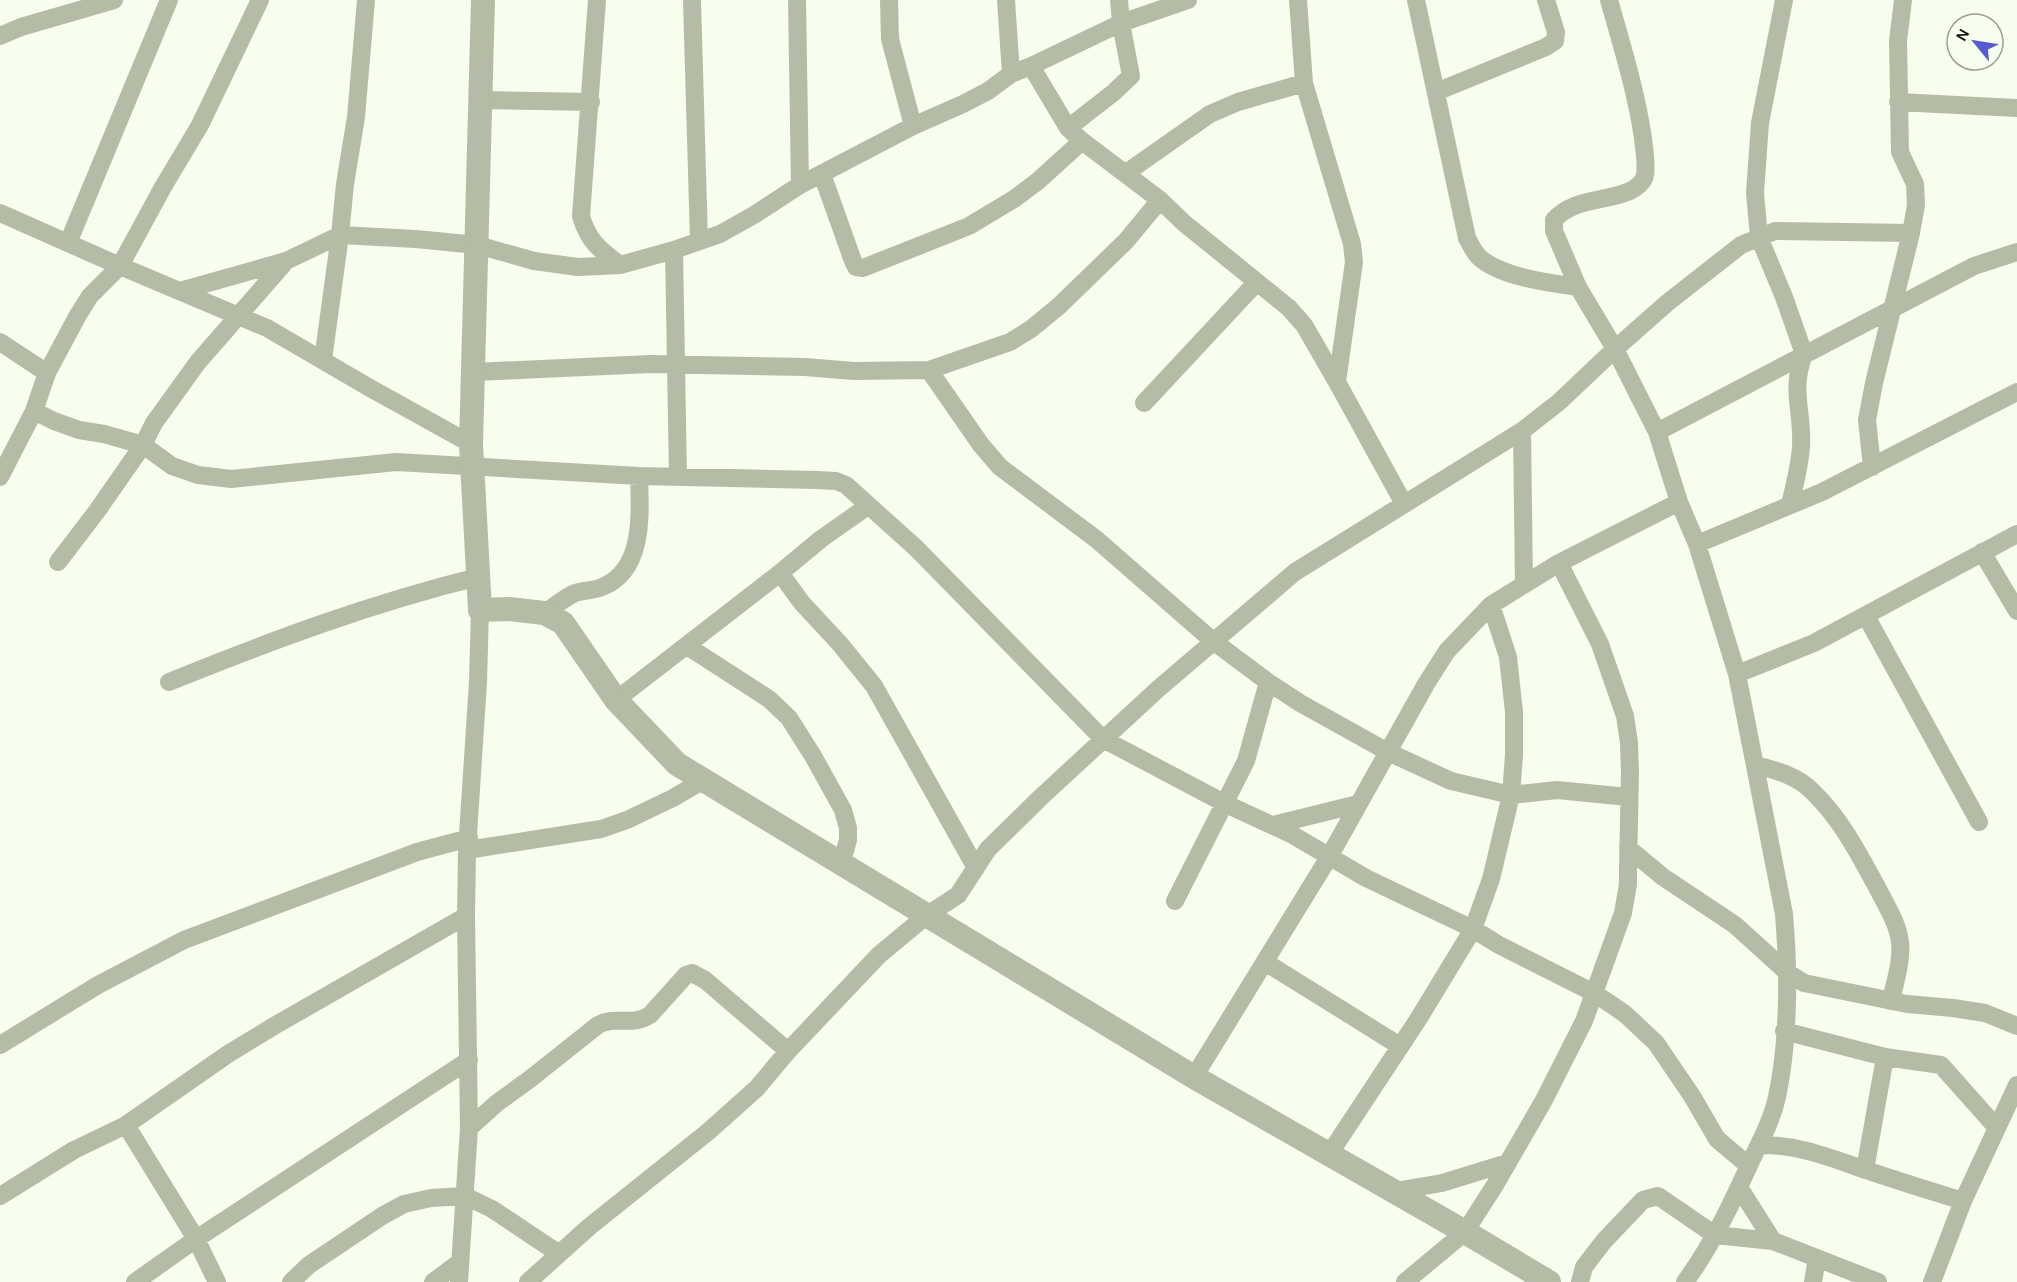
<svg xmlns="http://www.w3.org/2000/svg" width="2017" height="1282" font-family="Karla,sans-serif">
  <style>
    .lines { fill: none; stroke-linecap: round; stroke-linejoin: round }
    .minor { stroke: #b3bda6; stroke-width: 18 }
    .tertiary { stroke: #b3bda6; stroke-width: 24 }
  </style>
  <rect width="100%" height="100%" fill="#f6feed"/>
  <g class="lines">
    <!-- minor -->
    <path class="minor" d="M597 0 581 216C588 241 600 250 620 265
      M692 0 699 241
      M797 0 800 185
      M889 0 890 39 913 126
      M1006 0 1011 74
      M1298 0 1304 83 1352 244 1354 262 1337 382
      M1416 0 1467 238C1471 245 1474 253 1480 258 1502 277 1549 283 1578 287
      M1609 0C1622 46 1636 91 1643 138 1644 150 1647 163 1645 175 1644 182 1636 188 1630 191 1605 202 1573 198 1554 220V231L1578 287 1615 349 1657 432 1679 502 1697 544 1737 674 1784 914C1789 971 1789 1041 1777 1097 1772 1120 1761 1140 1751 1161 1732 1203 1712 1245 1685 1282
      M1784 0 1760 123 1755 193 1759 237 1784 297 1804 354C1790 391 1803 410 1801 446 1800 466 1794 486 1790 505
      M0 36 21 27 114 0
      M1031 66 1068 128 1082 141 1160 200 1184 223 1289 308 1304 325 1337 382 1404 504
      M1436 92 1546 47 1555 41 1556 32 1546 0
      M481 100 591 102
      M1898 102 2017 108
      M1068 128 1113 93 1131 76 1121 23 1119 0
      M1126 173 1210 114 1238 102 1304 83
      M822 174 853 261 856 267 863 268 969 226 1014 199 1038 181 1082 141
      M0 213 120 266 267 328 370 388 471 444
      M68 243 169 0
      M674 250 678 477
      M180 291 286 261 340 235 416 239 477 245 534 261 578 267 620 265 674 250 720 234 754 215 800 185 913 126 963 104 988 91 1011 74 1031 66 1121 23 1188 0
      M0 342 47 373
      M323 360 340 235 345 184 356 117 366 0
      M929 370 981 445 1000 467 1096 539 1213 641 1268 682 1300 703 1388 752 1451 781 1511 795 1557 790 1628 797
      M474 372 651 364 805 367 854 371 929 370 1010 342 1031 329 1059 306 1126 241 1160 200
      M1144 403 1256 283
      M34 411 54 421 79 430 104 434 143 445 172 466 198 475 231 479 396 462 639 476 817 480 836 481 846 485 916 548 1103 739 1226 804 1291 834 1366 878 1473 929 1499 945 1594 993 1612 1005 1625 1014 1656 1043 1692 1096 1717 1139 1749 1166
      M1522 431 1524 585
      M1657 432 1974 266 2017 252
      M1872 467 1867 420 1874 383 1911 233 1916 205 1915 184 1900 152 1898 41 1903 0
      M0 477 34 411 47 373 78 315 90 296 120 266 163 187 200 125 260 0
      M1697 544 1822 492 2017 392
      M1982 552 2017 611
      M58 562 97 511 143 445 154 423 198 362 286 261
      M780 573 802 603 840 644 874 686 976 868
      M544 613C554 607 564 598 575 593 584 590 594 591 602 587 645 570 640 513 639 476
      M1866 616 1979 822
      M687 646 769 699 789 718 813 756 843 810 848 828V840L841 865
      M1737 674 1814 643 2017 534
      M169 682C270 641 372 603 478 577
      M616 700 780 573 821 539 868 506
      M1755 765C1776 770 1798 776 1813 792 1842 820 1860 856 1879 891 1887 907 1898 924 1900 942 1902 961 1895 982 1891 1001
      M1273 825 1358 804
      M1628 848 1663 877 1735 925 1788 973 1804 983 1907 1004 1953 1008 1985 1013 2017 1026
      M467 850 601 829 627 820 673 798 702 781
      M1175 901 1246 761 1268 682
      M1265 962 1400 1046
      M1784 1031 1885 1057 1941 1065 1997 1128
      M0 1045 98 985 184 940 417 852 469 838
      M1194 1077 1329 857 1426 684 1447 651 1491 605 1559 563 1679 502
      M126 1125 196 1239 217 1282
      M469 1128 497 1103 530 1079 598 1025C616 1015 631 1027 650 1015L686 975 692 973 705 980 788 1051
      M1759 1145C1797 1144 1831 1158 1866 1170 1898 1181 1931 1191 1963 1201
      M1330 1153 1419 1018 1473 929 1491 879 1511 795 1514 755V712L1508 657 1491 605
      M1865 1170 1885 1057
      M1739 1187 1773 1241
      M1395 1191 1442 1183 1507 1163
      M0 1196 74 1150 126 1125 228 1054 274 1026 466 916
      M135 1282 196 1239 469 1060
      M291 1282 309 1265 382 1216 404 1204 431 1198 465 1196 492 1209 558 1253
      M433 1282 460 1262
      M459 1282 469 1128 466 916 467 850 478 682 480 610
      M528 1282 589 1227 709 1131 757 1088 788 1051 879 955 926 916 958 895 988 849 1040 798 1158 689 1295 572 1522 431 1559 402 1615 349 1667 303 1741 245 1775 231 1911 233
      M1405 1282 1465 1232 1495 1185 1544 1100 1584 1021 1623 913 1628 884V868L1630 773 1629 743 1625 716 1600 644 1559 563
      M1580 1282 1584 1267 1604 1241 1643 1200 1658 1196 1715 1235 1773 1241 1878 1282
      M1813 1282 1817 1258
      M1932 1282 1963 1201 2017 1085"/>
    <!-- tertiary -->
    <path class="tertiary" d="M483 0 471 444 480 610 509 609 544 613 563 623 616 700 677 764 1194 1077 1465 1232 1549 1282"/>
  </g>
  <!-- north arrow -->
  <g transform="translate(1975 42) rotate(300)"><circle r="28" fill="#f6feed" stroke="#9ba094" stroke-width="1.5"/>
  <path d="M0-4.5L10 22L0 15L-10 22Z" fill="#565bd2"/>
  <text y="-9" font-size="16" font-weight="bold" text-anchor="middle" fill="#12140f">N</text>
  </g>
</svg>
